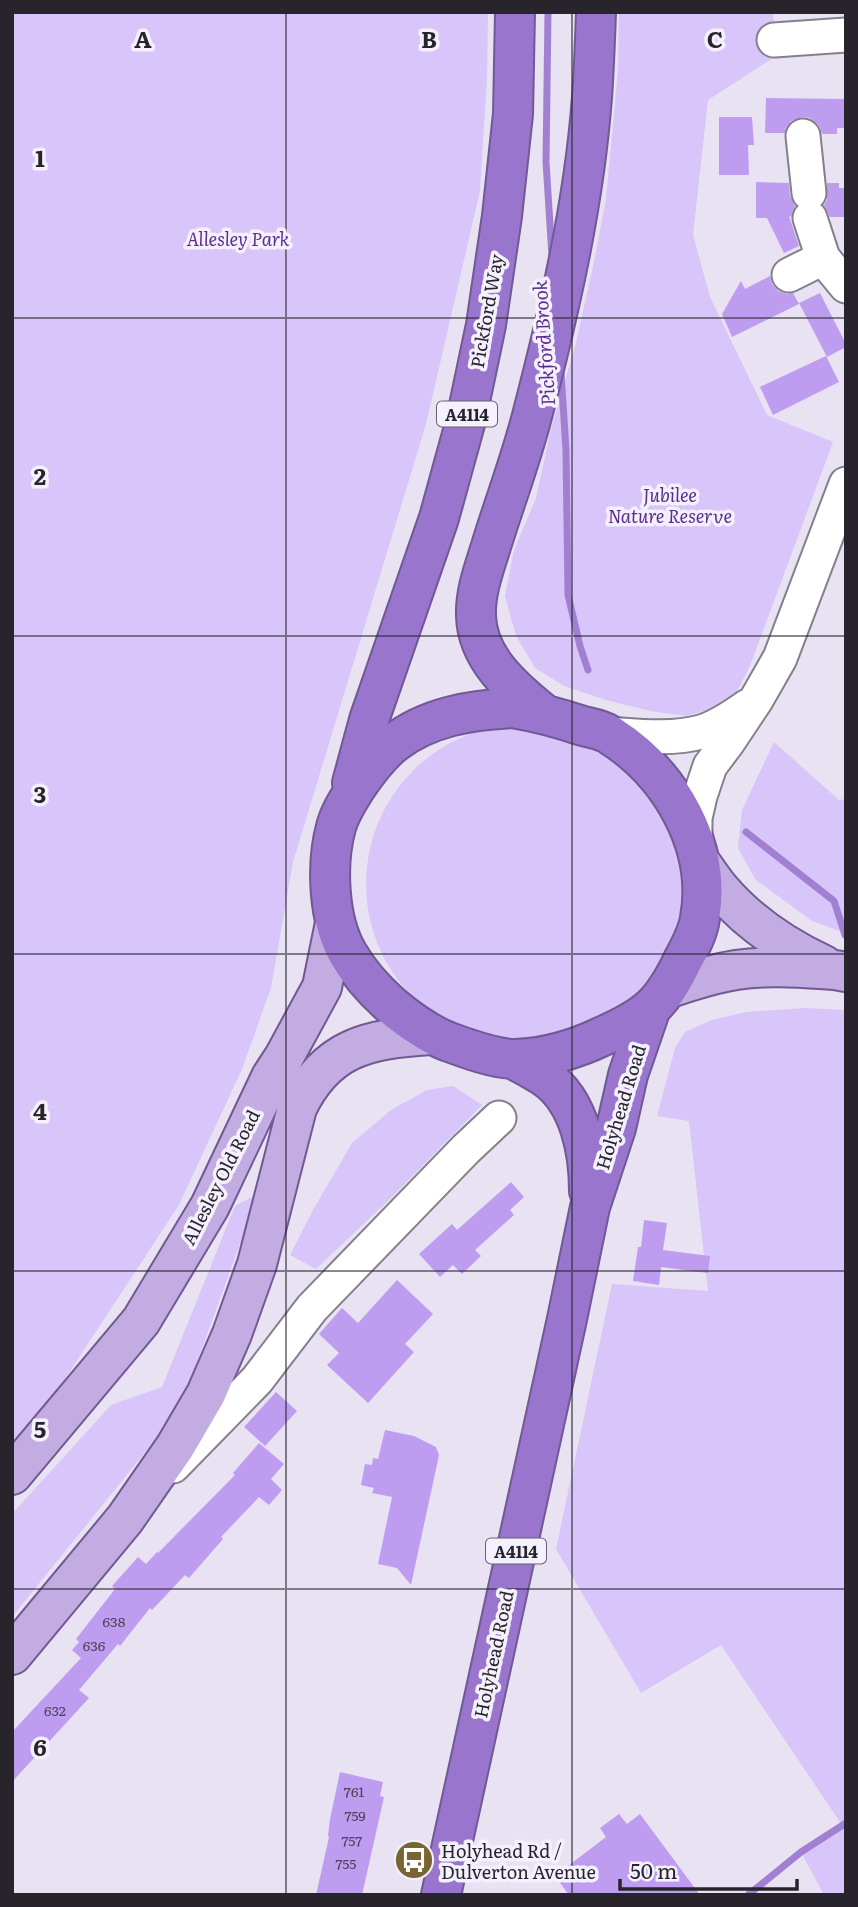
<svg xmlns="http://www.w3.org/2000/svg" width="858" height="1907" font-family="Literata,serif">
  <style>
    .green { fill: #d8c5f9 }
    .lines { fill: none; stroke-linecap: round; stroke-linejoin: round }
    .stream { stroke: #a180d2; stroke-width: 7 }
    .building { fill: #be9df1 }
    .minor-casing { stroke: #847f8d; stroke-width: 37 }
    .major-casing { stroke: #715994; stroke-width: 42 }
    .highway-casing { stroke: #715994; stroke-width: 42 }
    .minor { stroke: #fff; stroke-width: 33 }
    .major { stroke: #c2ace1; stroke-width: 38 }
    .highway { stroke: #9975cd; stroke-width: 38 }
    .grid { fill: none; stroke: #27252b; stroke-width: 2; stroke-opacity: 0.55 }
    .labels { text-anchor: middle; dominant-baseline: central; stroke-width: 7; stroke-linejoin: round; paint-order: stroke }
    .number-label { font-size: 14px; fill: #4d435c }
    .shield { fill: #f4f0fd; stroke: #64626a; stroke-width: 2 }
    .shield-label { font-size: 16px; font-weight: bold; fill: #27252b }
    .park-label { font-size: 18px; font-style: italic; fill: #5c2e8e; stroke: #f4f0fd }
    .street-label { font-size: 18px; fill: #27252b; stroke: #f4f0fd }
    .poi-label { font-size: 18px; fill: #27252b; stroke: #f4f0fd; text-anchor: start }
    .water-label { font-size: 19px; font-style: italic; fill: #5b2d8e; stroke: #f4f0fd }
    .grid-label { font-size: 23px; text-anchor: middle; font-weight: bold; fill: #27252b; stroke: #f4f0fd; stroke-width: 7; stroke-linejoin: round; paint-order: stroke }
  </style>
  <rect width="100%" height="100%" fill="#e8e2f2"/>
  <!-- green -->
  <path class="green" d="M12 12H488L487 77 480 191 426 424 293 862 271 988 242 1069 179 1205 49 1403 12 1447Z
    M619 12H773L776 56 708 100 693 235 710 297 767 415 833 442 750 666 735 695 716 707 687 716 650 711 606 700 564 686 535 668 516 636 505 596 514 550 536 498 551 429 576 343 594 262 606 199 618 70Z
    M366 884a160 160 0 1 1 320 0a160 160 0 1 1-320 0Z
    M774 742 839 800 846 799V933L812 921 755 879 738 848 742 810Z
    M806 1008 846 1010V1895H824L801 1852 842 1825 721 1645 641 1693 556 1549 612 1284 708 1291 689 1121 657 1116 675 1048 685 1032 712 1020 746 1012Z
    M453 1086 482 1105 393 1196 316 1269 290 1255 313 1210 352 1143 391 1110 427 1090Z
    M258 1194 180 1409 12 1617V1514L111 1405 162 1387 235 1206Z"/>
  <g class="lines">
    <!-- stream -->
    <path class="stream" d="M548 12 546 162 552 256
      M561 373 566 450 568 595 580 646 588 670
      M746 832 834 901 845 935
      M748 1895 801 1852 846 1823"/>
  </g>
  <!-- building -->
  <path class="building" d="M766 98 846 99V128H837V134H822L818 124 810 118 802 117 791 121 786 128 785 133H765Z
    M719 117H752L754 145H748L749 175H719Z
    M756 182 789 183 790 196 795 206 791 217 789 216 799 246 784 253 767 218H756Z
    M827 183H839V188H846V217H830L824 205 827 200Z
    M770 276 772 284 778 291 787 294 793 293 799 304 732 337 722 314 741 281 745 289Z
    M820 293 846 344V347L827 357 799 303Z
    M826 356 839 382 773 415 760 387Z
    M511 1182 524 1197 510 1210 514 1215 475 1250 481 1256 462 1274 453 1265 440 1277 419 1254 452 1224 457 1230Z
    M644 1220 667 1223 663 1250 710 1256 708 1273 661 1267 659 1285 633 1281 638 1247H641Z
    M397 1280 433 1314 405 1344 414 1352 368 1403 327 1365 339 1353 319 1334 342 1308 358 1323Z
    M276 1392 297 1411 265 1446 244 1427Z
    M385 1430 414 1436 436 1447 439 1455 411 1585 397 1568 378 1564 392 1497 372 1493 374 1488 361 1485 365 1464 372 1465 373 1458 378 1459Z
    M259 1443 284 1464 271 1479 282 1490 269 1505 259 1497 221 1537 223 1539 189 1578 185 1575 152 1610 150 1608 120 1646 118 1644 79 1690 89 1698 12 1782V1732L81 1658 72 1650 79 1642 76 1639 115 1589 112 1586 138 1557 146 1564 157 1552 158 1553 235 1475 233 1473Z
    M340 1772 383 1782 380 1796 384 1797 362 1895H316L329 1837 328 1836 330 1819Z
    M619 1814 627 1824 640 1814 700 1895H569L555 1876 606 1837 600 1828Z"/>
  <g class="lines">
    <!-- minor casing -->
    <g class="minor-casing">
      <path id="minor" d="M774 40 846 35
        M803 136 809 193
        M810 218 823 258 846 286
        M789 275 823 258
        M608 734C638 736 672 740 701 732 718 727 734 716 748 706
        M695 840V818L700 796 710 766 728 742 756 700 780 658 846 484
        M173 1466 257 1380 312 1308 466 1149 499 1118"/>
    </g>
    <!-- major casing -->
    <g class="major-casing">
      <path id="major" d="M700 862C707 871 713 881 720 889 748 922 785 947 824 965
        M667 989C690 981 712 974 736 970 769 965 802 968 835 970L846 972
        M12 1475 141 1321 210 1206 271 1077 284 1057 322 987 335 923
        M12 1655 125 1519 175 1447 206 1394 232 1334 257 1264 297 1108C326 1047 368 1039 430 1035"/>
    </g>
    <!-- highway casing -->
    <g class="highway-casing">
      <path id="highway" d="M512 708C537 712 559 718 583 726 592 728 603 730 610 735 670 773 713 846 700 918 698 933 690 947 683 960 675 977 665 995 652 1007 638 1020 619 1029 603 1036 576 1049 546 1058 515 1059 495 1059 468 1049 449 1042 428 1034 410 1021 392 1006 374 990 360 975 348 954 328 920 326 864 336 827 340 812 349 799 357 786 368 770 379 755 394 743 428 717 470 710 512 708Z
        M543 713C513 689 477 658 476 616 475 591 485 566 492 543 505 501 521 459 532 416 559 312 584 205 592 97 594 69 595 41 596 12
        M352 783 369 720 439 518 466 420 486 325 502 216 513 114 515 12
        M513 1059C524 1065 536 1071 546 1078 580 1102 589 1153 589 1191
        M441 1895 567 1319 590 1207 616 1128 628 1075 651 1008"/>
    </g>
    <!-- minor -->
    <use href="#minor" class="minor"/>
    <!-- major -->
    <use href="#major" class="major"/>
    <!-- highway -->
    <use href="#highway" class="highway"/>
  </g>
  <!-- grid -->
  <path class="grid" d="M286 12V1895M572 12V1895M12 318H846M12 636H846M12 954H846M12 1271H846M12 1589H846"/>
  <!-- icons -->
  <defs>
    <g id="bus-disc" transform="scale(2.0125)"><circle r="9.5" fill="#776634" stroke="#f4f0fd"/><path d="M-5-6H5V4H4V6H2V4H-2V6H-4V4H-5ZM-3.5-4V0h7V-4ZM-3.5 1.2v1.5H-2V1.2ZM2 1.2v1.5H3.5V1.2Z" fill="#fff"/></g>
  </defs>
  <g fill-rule="evenodd">
    <use href="#bus-disc" x="414" y="1860"/>
  </g>
  <g class="labels">
    <!-- number labels -->
    <g class="number-label">
      <text x="114" y="1621">638</text>
      <text x="94" y="1645">636</text>
      <text x="55" y="1710">632</text>
      <text x="354" y="1791">761</text>
      <text x="355" y="1815">759</text>
      <text x="352" y="1840">757</text>
      <text x="346" y="1863">755</text>
    </g>
    <!-- shield labels -->
    <g class="shield">
      <rect x="437" y="401.5" width="60" height="25" rx="5"/>
      <rect x="486" y="1538.5" width="60" height="25" rx="5"/>
    </g>
    <g class="shield-label">
      <text x="467" y="414">A4114</text>
      <text x="516" y="1551">A4114</text>
    </g>
    <!-- park labels -->
    <g class="park-label">
      <text x="238" y="238">Allesley Park</text>
      <text x="670" y="494">Jubilee<tspan x="670" dy="21">Nature Reserve</tspan></text>
    </g>
    <!-- street labels -->
    <g class="street-label">
      <text transform="translate(486 311) rotate(-80)">Pickford Way</text>
      <text transform="translate(620 1107) rotate(-73)">Holyhead Road</text>
      <text transform="translate(220 1177) rotate(-63)">Allesley Old Road</text>
      <text transform="translate(493 1654) rotate(-78)">Holyhead Road</text>
    </g>
    <!-- poi labels -->
    <g class="poi-label">
      <text x="441" y="1850">Holyhead Rd /<tspan x="441" dy="21">Dulverton Avenue</tspan></text>
    </g>
    <!-- water labels -->
    <g class="water-label">
      <text transform="translate(543 343) rotate(-94)">Pickford Brook</text>
    </g>
  </g>
  <g class="grid-label">
    <text x="143" y="48">A</text>
    <text x="429" y="48">B</text>
    <text x="715" y="48">C</text>
    <text x="40" y="167">1</text>
    <text x="40" y="485">2</text>
    <text x="40" y="803">3</text>
    <text x="40" y="1120">4</text>
    <text x="40" y="1438">5</text>
    <text x="40" y="1756">6</text>
  </g>
  <!-- border -->
  <rect width="858" height="1907" fill="none" stroke="#27252b" stroke-width="28"/>
  <!-- scale -->
  <path d="M620 1879v10h177v-10" fill="none" stroke="#27252b" stroke-width="3.5"/>
  <text x="630" y="1879" font-size="21" fill="#27252b" stroke="#f4f0fd" stroke-width="5" paint-order="stroke">50 m</text>
</svg>
